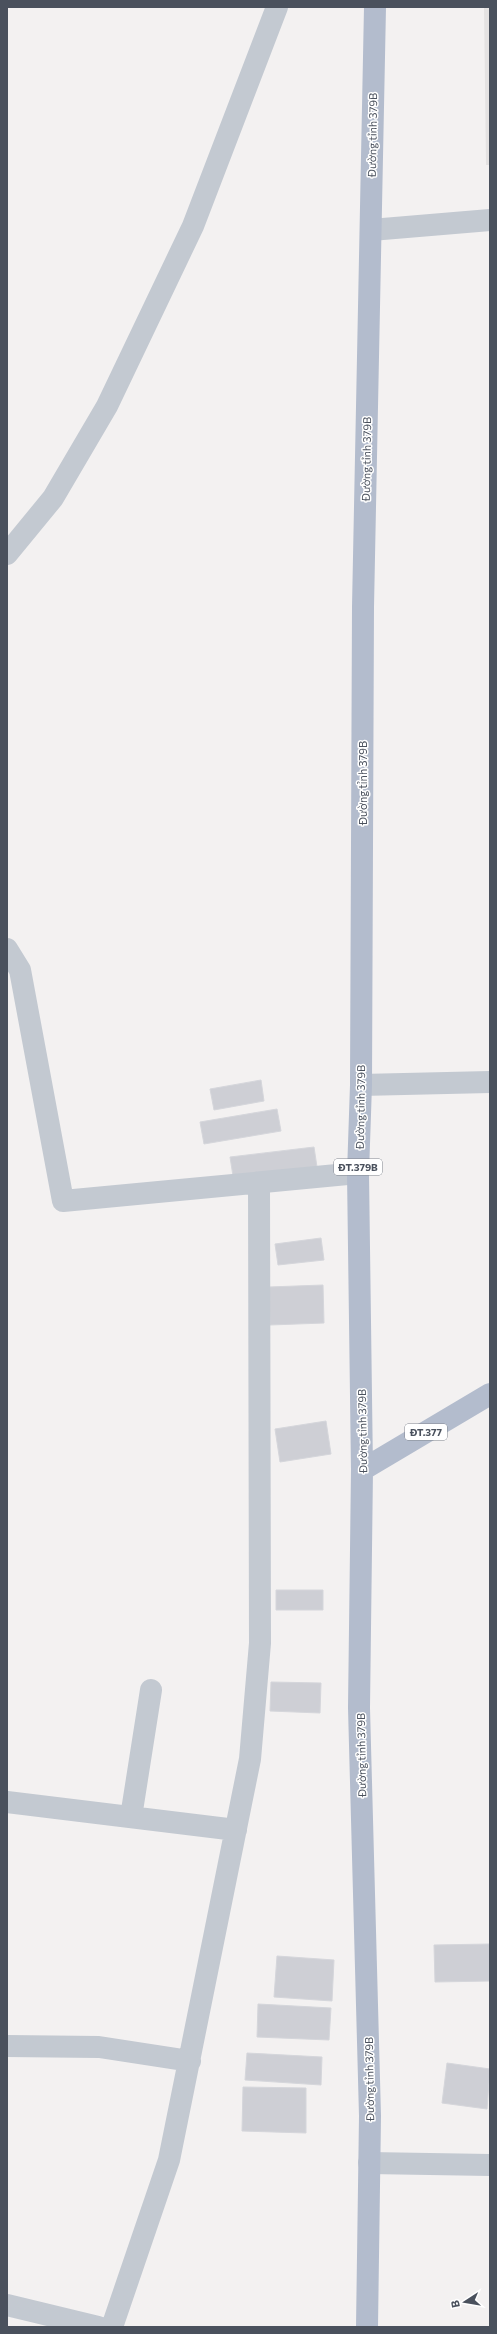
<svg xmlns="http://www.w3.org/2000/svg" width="497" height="2334" font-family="Commissioner,sans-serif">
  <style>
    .education { fill: #e4e2e2 }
    .building { fill: #cecfd5; stroke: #d5d6db }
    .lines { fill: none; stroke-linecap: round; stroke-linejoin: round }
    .minor { stroke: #c3c9d1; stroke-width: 22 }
    .major { stroke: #b3bccd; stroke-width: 22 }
    .labels { text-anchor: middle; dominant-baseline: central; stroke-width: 3; stroke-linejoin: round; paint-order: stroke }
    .shield { fill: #fff; stroke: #80858e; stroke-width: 1 }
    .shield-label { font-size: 10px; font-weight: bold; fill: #4a515d }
    .street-label { font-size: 11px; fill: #4a515d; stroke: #fff }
  </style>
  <rect width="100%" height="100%" fill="#f3f1f1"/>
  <!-- education -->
  <path class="education" d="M484 7H490V165H486Z"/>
  <!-- building -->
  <path class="building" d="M261 1080 264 1101 214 1110 210 1089Z
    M277 1109 281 1131 204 1144 200 1122Z
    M314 1147 317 1167 233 1176 230 1157Z
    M321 1238 324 1260 278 1265 275 1244Z
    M323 1285 324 1323 270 1325 269 1287Z
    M326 1421 331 1454 280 1462 275 1429Z
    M276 1590H323V1610H276Z
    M271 1682 321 1683 320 1713 270 1711Z
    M490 1944V1981L435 1982 434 1945Z
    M277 1956 334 1960 332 2001 274 1997Z
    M258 2004 331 2008 329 2040 257 2037Z
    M247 2053 322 2057 321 2085 245 2080Z
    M447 2063 490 2069 487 2109 442 2103Z
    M243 2087 306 2088V2133L242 2131Z"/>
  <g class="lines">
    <!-- minor -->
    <path class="minor" d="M371 230 490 220
      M7 554 53 498 107 406 193 226 277 7
      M7 949 20 970 63 1201 358 1173
      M361 1085 490 1082
      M7 1802 236 1830
      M131 1817 151 1690
      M7 2046 99 2047 190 2061
      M369 2163 490 2165
      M7 2305 98 2327
      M112 2327 169 2160 250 1759 260 1643 259 1183"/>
    <!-- major -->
    <path class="major" d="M362 1470 490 1394
      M367 2327 370 2116 359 1708 362 1470 358 1173 361 1085 363 607 375 7"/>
  </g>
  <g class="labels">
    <!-- shield labels -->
    <g class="shield">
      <rect x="334" y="1159" width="48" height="16" rx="3"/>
      <rect x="405" y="1424" width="42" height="16" rx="3"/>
    </g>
    <g class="shield-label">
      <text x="358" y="1167">ĐT.379B</text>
      <text x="426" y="1432">ĐT.377</text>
    </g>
    <!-- street labels -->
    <g class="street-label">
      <text transform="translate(372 135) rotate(-89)">Đường tỉnh 379B</text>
      <text transform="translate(366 459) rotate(-89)">Đường tỉnh 379B</text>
      <text transform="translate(362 783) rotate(-90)">Đường tỉnh 379B</text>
      <text transform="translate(360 1107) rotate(-89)">Đường tỉnh 379B</text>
      <text transform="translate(362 1431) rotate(-91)">Đường tỉnh 379B</text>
      <text transform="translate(361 1755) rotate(-91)">Đường tỉnh 379B</text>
      <text transform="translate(369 2079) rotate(-91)">Đường tỉnh 379B</text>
    </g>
  </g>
  <!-- border -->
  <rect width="497" height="2334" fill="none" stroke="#4a515d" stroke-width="16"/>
  <!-- north arrow -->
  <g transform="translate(465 2302) rotate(258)" stroke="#ffffff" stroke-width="3" paint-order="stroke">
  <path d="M0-3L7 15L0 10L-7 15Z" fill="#4a515d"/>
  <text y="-6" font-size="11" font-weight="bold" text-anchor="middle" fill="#4a515d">B</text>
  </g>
</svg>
